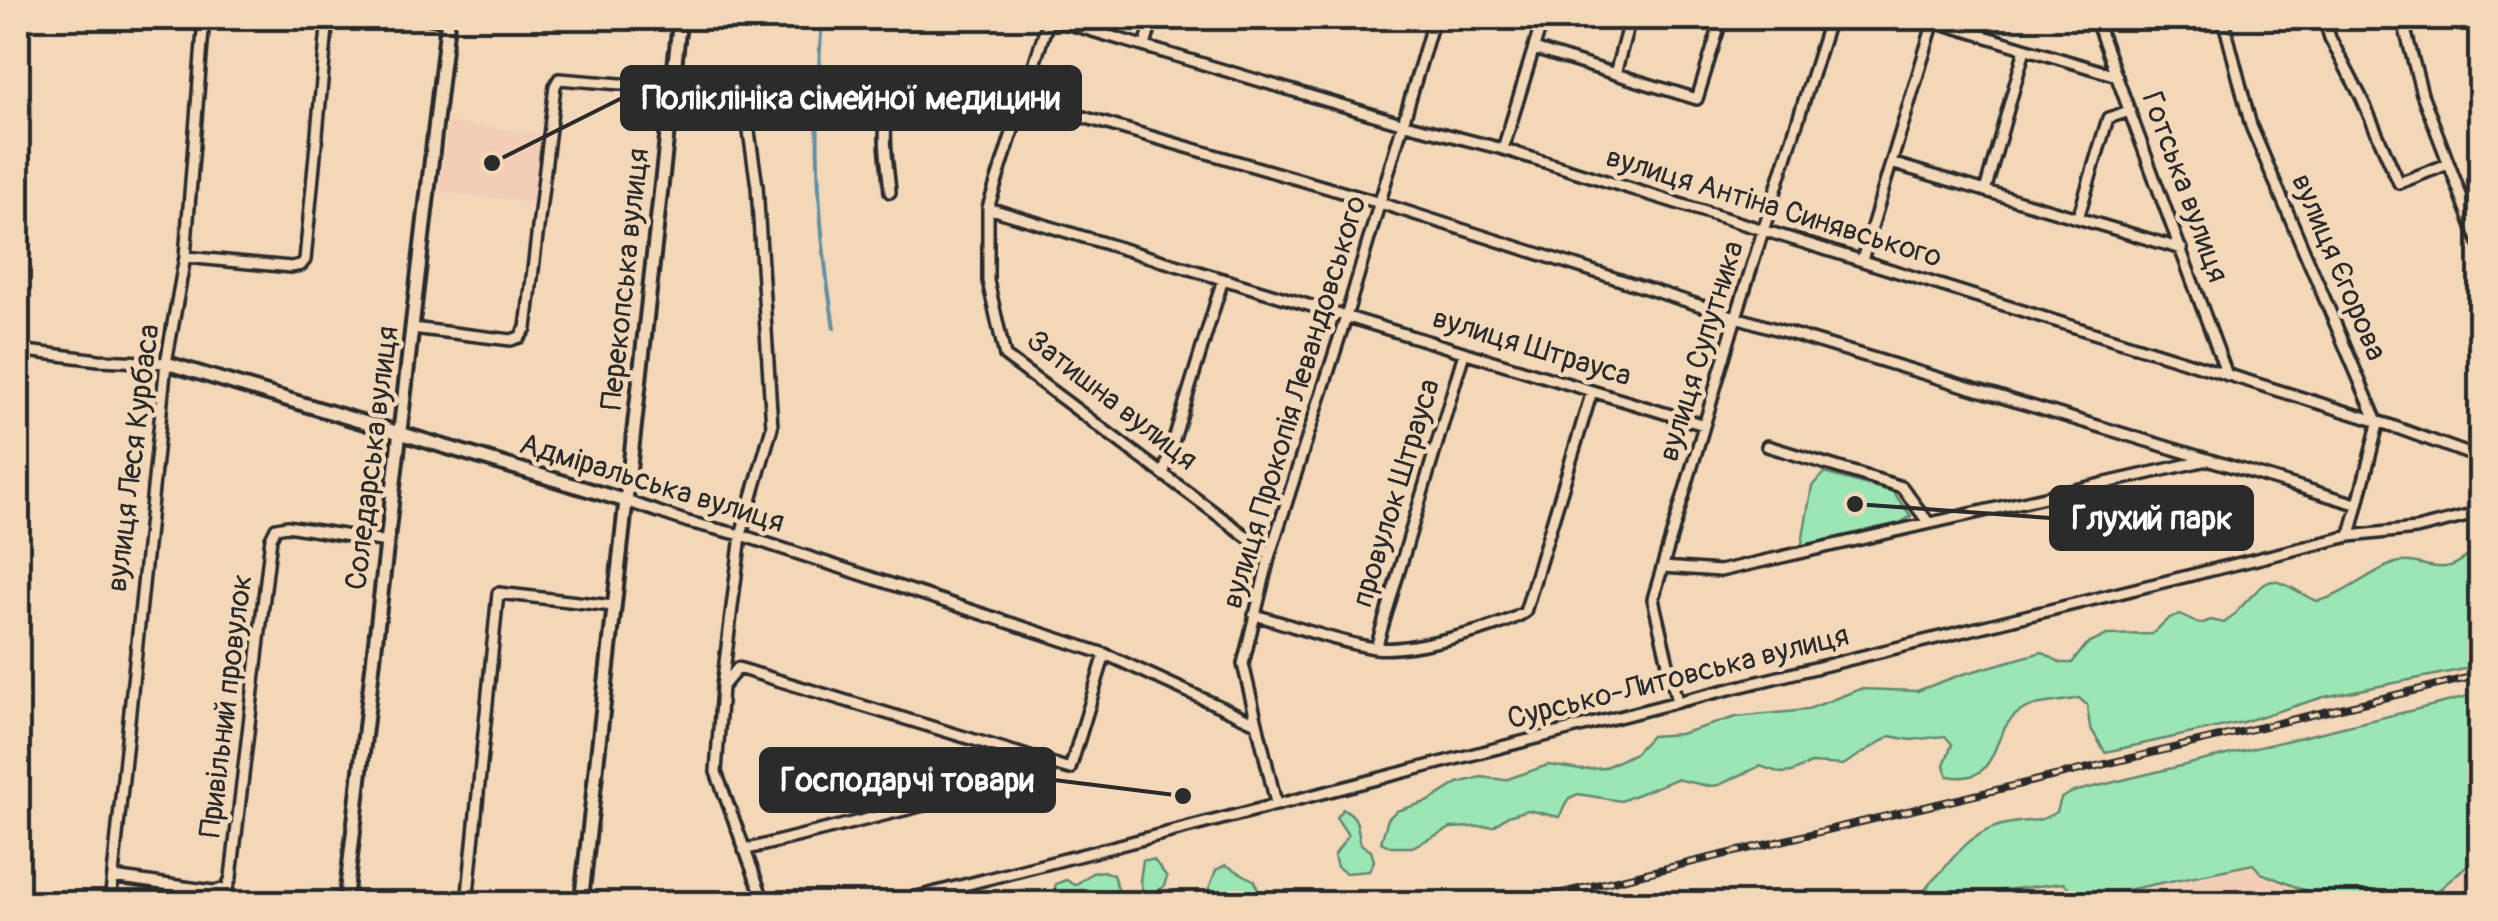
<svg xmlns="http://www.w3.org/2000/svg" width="2498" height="921" font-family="Pangolin,sans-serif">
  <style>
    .built { fill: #f3ceb7 }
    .green { fill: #9ce6b5; stroke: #648870; stroke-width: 2.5 }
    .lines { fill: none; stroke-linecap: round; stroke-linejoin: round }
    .stream { stroke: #658e9f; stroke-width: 4 }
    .minor-casing { stroke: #2b2b2b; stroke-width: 16 }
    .tertiary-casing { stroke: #2b2b2b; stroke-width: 19 }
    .minor { stroke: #f3d7b9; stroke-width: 9 }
    .tertiary { stroke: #f3d7b9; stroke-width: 11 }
    .rail-casing { stroke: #2b2b2b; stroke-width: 8 }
    .rail { stroke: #f3d7b9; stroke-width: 4; stroke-dasharray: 11; stroke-linecap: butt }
    .labels { text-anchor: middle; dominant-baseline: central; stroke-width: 9; stroke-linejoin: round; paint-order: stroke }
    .street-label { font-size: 30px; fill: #2b2b2b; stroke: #f3d7b9 }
    .leader { fill: none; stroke: #2b2b2b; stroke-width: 4 }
    .callout-dot { fill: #2b2b2b; stroke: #f3d7b9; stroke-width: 4 }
    .callout { fill: #2b2b2b; stroke: #2b2b2b; stroke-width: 4 }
    .callout-label { font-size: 32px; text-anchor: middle; font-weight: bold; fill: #fff }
  </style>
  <rect width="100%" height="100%" fill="#f3d7b9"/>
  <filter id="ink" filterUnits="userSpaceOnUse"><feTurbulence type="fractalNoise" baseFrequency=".01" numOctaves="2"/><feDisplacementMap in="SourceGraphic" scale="20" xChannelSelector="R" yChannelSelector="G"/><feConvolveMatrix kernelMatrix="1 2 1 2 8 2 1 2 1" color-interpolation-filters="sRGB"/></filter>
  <g filter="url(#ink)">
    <!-- built -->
    <path class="built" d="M447 123 545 134 537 203 439 192Z
      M2480 799V903H1997Z"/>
    <!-- green -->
    <path class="green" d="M1824 473 1893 492 1911 516 1897 525 1801 548 1812 486Z
      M2480 549V664L2465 669 2324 697 2243 722 2105 752 2090 727 2087 705 2079 698C2059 703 2035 701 2018 713 1988 734 2002 786 1948 776L1944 765 1952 744 1945 736 1911 740 1890 736 1843 765 1811 763 1792 772 1781 773 1760 766 1719 785 1708 786 1676 779 1621 801 1578 794 1569 798 1559 817 1528 810 1508 816 1494 826 1451 828 1412 847H1391L1381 842 1388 819 1396 811 1429 801 1458 783 1481 777 1505 780 1548 765 1581 770 1604 768 1635 753 1651 736 1680 734 1736 717 1806 710 1860 689 1917 691 1960 675 2042 652 2061 663H2072L2086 645 2107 635 2152 634 2169 618 2180 615 2200 624 2211 620 2224 623C2238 614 2260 581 2273 581 2290 583 2303 597 2318 601 2344 595 2366 575 2390 565 2410 556 2426 569 2445 567 2459 566 2468 553 2480 549Z
      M2480 694V854L2440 889 2417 903H2336L2261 873 2253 864 2083 899 2063 883 1997 891 1971 903H1924C1921 888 1932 882 1942 871 1961 847 1980 827 2012 823 2036 819 2034 824 2057 812L2061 798 2073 792Z
      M1343 809C1361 817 1356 828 1361 844L1371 851 1374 861 1369 871 1346 873 1337 867 1334 856 1348 835 1336 817Z
      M1143 860H1154L1167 877 1164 886 1155 892 1143 891 1140 881Z
      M1226 865 1255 881 1258 891 1256 902 1198 903 1208 891 1216 870Z
      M1103 871 1113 875 1123 903H974L1011 900 1013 892C1026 888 1032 888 1043 897L1053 895 1056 884 1066 880 1075 885 1092 873Z"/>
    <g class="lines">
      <!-- stream -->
      <path class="stream" d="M822 18C814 126 816 220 834 328"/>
      <!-- minor casing -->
      <g class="minor-casing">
        <path id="minor" d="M426 18 448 21
          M1049 18 1401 123 1503 149 2389 425 2480 458
          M1049 18 988 208V281L1005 356 1270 554
          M2095 18 2227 375
          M2223 18 2251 126 2378 424 2350 536
          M2324 18 2330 38 2361 97 2399 183 2448 164
          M2402 18 2422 94 2480 245
          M1145 46 1153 18
          M1534 49 1697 99 1722 18
          M1615 74 1630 18
          M743 91 757 186 772 427 741 535 722 687 738 668 1070 769 1105 654
          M1503 149 1543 18
          M1891 163 2182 249
          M1985 191 2025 49
          M890 192C887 151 874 112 908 82L942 83 1021 99 1380 203 1736 317 2356 504
          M988 208 1704 425
          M2078 218 2108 118 2130 111
          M185 257 291 267 301 265 305 260 328 18
          M1862 260 1934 21 2117 76
          M412 328 511 340 520 337 526 328 555 86 559 79 670 88
          M18 350 99 360 166 363
          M1767 446 1902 487 1928 522
          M1164 472 1223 279
          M626 501 688 522 741 535 1105 654 1256 723
          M1663 567 1720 571 2207 460
          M1254 615C1293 625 1335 642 1375 648 1407 652 1499 629 1525 612L1592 391
          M1376 648 1464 353
          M722 687 716 772 765 904
          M1677 702 1653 599 1736 317 1830 18
          M1276 803 1243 664 1270 554 1346 317 1434 18
          M744 850 1044 775 1055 765
          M113 877 213 891 227 888 231 877 271 538 276 528 287 526 387 542
          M346 897 413 904
          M110 904 166 363 185 257 204 18
          M467 904 498 593 613 606
          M890 904 1677 702 2350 536 2416 529 2480 513"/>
      </g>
      <!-- tertiary casing -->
      <g class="tertiary-casing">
        <path id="tertiary" d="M166 363 626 501
          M345 904 448 18
          M581 904 680 18"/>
      </g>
      <!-- minor -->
      <use href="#minor" class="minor"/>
      <!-- tertiary -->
      <use href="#tertiary" class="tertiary"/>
      <!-- rail casing -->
      <g class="rail-casing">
        <path id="rail" d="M1516 904 2480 675"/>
      </g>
      <!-- rail -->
      <use href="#rail" class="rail"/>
    </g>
  </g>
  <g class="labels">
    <!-- street labels -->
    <g class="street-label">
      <text transform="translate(2185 187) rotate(70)">Готська вулиця</text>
      <text transform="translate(1774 207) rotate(17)">вулиця Антіна Синявського</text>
      <text transform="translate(2339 267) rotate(67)">вулиця Єгорова</text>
      <text transform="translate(625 279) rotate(-84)">Перекопська вулиця</text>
      <text transform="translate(1532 347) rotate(17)">вулиця Штрауса</text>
      <text transform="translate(1701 351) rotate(-73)">вулиця Супутника</text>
      <text transform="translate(1112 400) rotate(38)">Затишна вулиця</text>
      <text transform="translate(1294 402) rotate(-73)">вулиця Прокопія Левандовського</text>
      <text transform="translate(133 458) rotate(-83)">вулиця Леся Курбаса</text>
      <text transform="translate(372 458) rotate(-83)">Соледарська вулиця</text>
      <text transform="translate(652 483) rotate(17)">Адміральська вулиця</text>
      <text transform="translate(1396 493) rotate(-73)">провулок Штрауса</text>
      <text transform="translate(1678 677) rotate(-14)">Сурсько-Литовська вулиця</text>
      <text transform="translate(226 706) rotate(-83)">Привільний провулок</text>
    </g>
  </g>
  <!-- callouts -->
  <path class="leader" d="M492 163L622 98M1855 504L2051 518M1183 796L1054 780"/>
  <g class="callout-dot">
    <circle cx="492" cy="163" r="10"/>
    <circle cx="1855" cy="504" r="10"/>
    <circle cx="1183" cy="796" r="10"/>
  </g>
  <g class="callout">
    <rect x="622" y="67" width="458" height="62" rx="10"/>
    <rect x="2051" y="487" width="201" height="62" rx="10"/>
    <rect x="761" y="749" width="293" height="62" rx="10"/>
  </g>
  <g class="callout-label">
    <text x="851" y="109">Поліклініка сімейної медицини</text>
    <text x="2152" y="529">Глухий парк</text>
    <text x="907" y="791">Господарчі товари</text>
  </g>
  <!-- margin -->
  <rect width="2498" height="921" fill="none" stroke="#f3d7b9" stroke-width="60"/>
  <rect x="30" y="30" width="2438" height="861" fill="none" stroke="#2b2b2b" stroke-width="4" filter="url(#ink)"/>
</svg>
